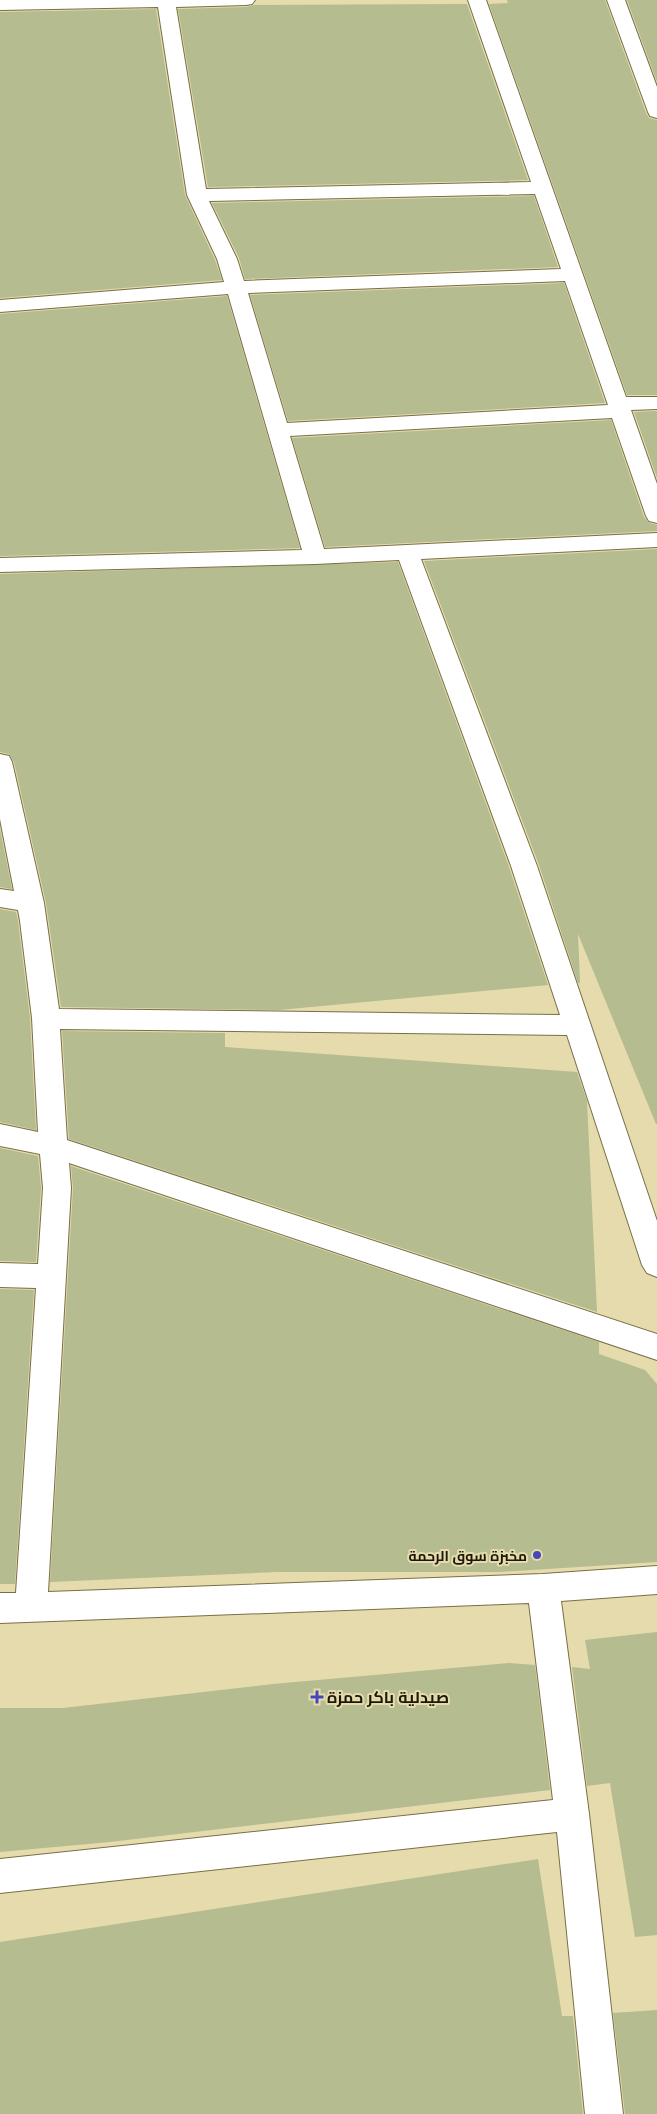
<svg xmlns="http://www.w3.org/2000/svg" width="657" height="2114" font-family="'Open Sans',Cairo,sans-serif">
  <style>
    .building { fill: #b4bc90 }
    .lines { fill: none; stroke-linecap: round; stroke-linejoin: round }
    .minor-casing { stroke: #796f45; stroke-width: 2 }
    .minor { fill: #fff; fill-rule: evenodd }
    .poi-dot { fill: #4646bb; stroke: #e5dbad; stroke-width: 2 }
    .labels { text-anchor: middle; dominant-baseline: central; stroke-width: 4; stroke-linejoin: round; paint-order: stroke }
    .poi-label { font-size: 14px; font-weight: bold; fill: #1c1807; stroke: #e5dbad; text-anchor: end }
    .near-poi-label { font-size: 16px; font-weight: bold; fill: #1c1807; stroke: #e5dbad; text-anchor: start }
  </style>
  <rect width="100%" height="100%" fill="#e5dbad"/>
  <!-- building -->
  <path class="building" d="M507 0H605L646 113 649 118 657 120V395H627L489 4 508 3Z
    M627 0H657V82Z
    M467 4 528 180 208 187 178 9 246 7 254 5Z
    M156 9 185 195 215 260 222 280 0 298V12Z
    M534 196 558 267 245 279 239 258 212 203Z
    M564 283 605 403 288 421 250 295Z
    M227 296 300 548 0 556V314Z
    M657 411V478L634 412Z
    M611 420 644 517 649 523 657 525V531L325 547 292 438Z
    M657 549V1124H656L578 934 580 983H578L539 865 424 561Z
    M398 562 509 867 548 985 279 1010 61 1007 46 903 14 762 9 754 0 752V574Z
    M0 829 12 889 0 887Z
    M0 909 16 912 18 921 30 1018 36 1130 0 1122Z
    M62 1031 225 1033V1047L577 1072 587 1101 597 1312 69 1139Z
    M0 1148 38 1156 41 1188 36 1262 0 1261Z
    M71 1166 599 1342V1354L645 1370 657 1384V1562L499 1572H276L50 1582 73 1188Z
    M0 1289 34 1290 15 1584H0Z
    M657 1632V1935L635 1937 610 1783 587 1786 572 1667 590 1669 585 1640Z
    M509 1663 535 1665 550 1790 110 1842 0 1852V1708H63L273 1684Z
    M538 1859 562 2016H573L583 2114H0V1942Z
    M657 2010V2114H625L613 2013Z"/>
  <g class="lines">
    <!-- minor casing -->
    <g class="minor-casing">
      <path id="minor" d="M0 0H255L252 4 246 5 176 7 206 189 531 182 468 0H486L626 397H657V409L631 410 657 484V523L649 521 646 516 612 418 290 436 324 549 657 533V547L421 559 537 866 657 1221V1277L647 1273 642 1265 567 1035 60 1029 67 1140 657 1334V1360L69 1163 71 1188 48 1592 543 1574 657 1566V1594L561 1601 589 1814 623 2114H585L557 1832 0 1893V1859L553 1800 529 1603 0 1623V1593H16L36 1288 0 1287V1263L38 1264 43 1188 40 1154 0 1146V1124L38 1132 32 1018 20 921 18 910 0 907V889L14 891 0 819V754L9 756 12 762 44 903 59 1009 560 1015 511 866 399 560 315 564 0 572V558L302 550 228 294 0 312V300L224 282 217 259 187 195 158 7 0 10ZM535 194 561 269 244 281 237 259 209 201ZM565 281 608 405 287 423 248 293Z
        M607 0H625L657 87V118L650 116 648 112Z"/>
    </g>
    <!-- minor -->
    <use href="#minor" class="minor"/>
  </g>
  <!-- markers -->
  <g class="poi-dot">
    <circle cx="537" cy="1555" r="5"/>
    <path d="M314.5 1689.5h5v5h5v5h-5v5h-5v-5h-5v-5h5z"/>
  </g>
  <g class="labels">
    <!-- poi labels -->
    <g class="poi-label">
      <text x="527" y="1555">مخبزة سوق الرحمة</text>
    </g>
    <!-- near-poi labels -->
    <g class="near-poi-label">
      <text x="327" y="1697">صيدلية باكر حمزة</text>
    </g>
  </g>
</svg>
